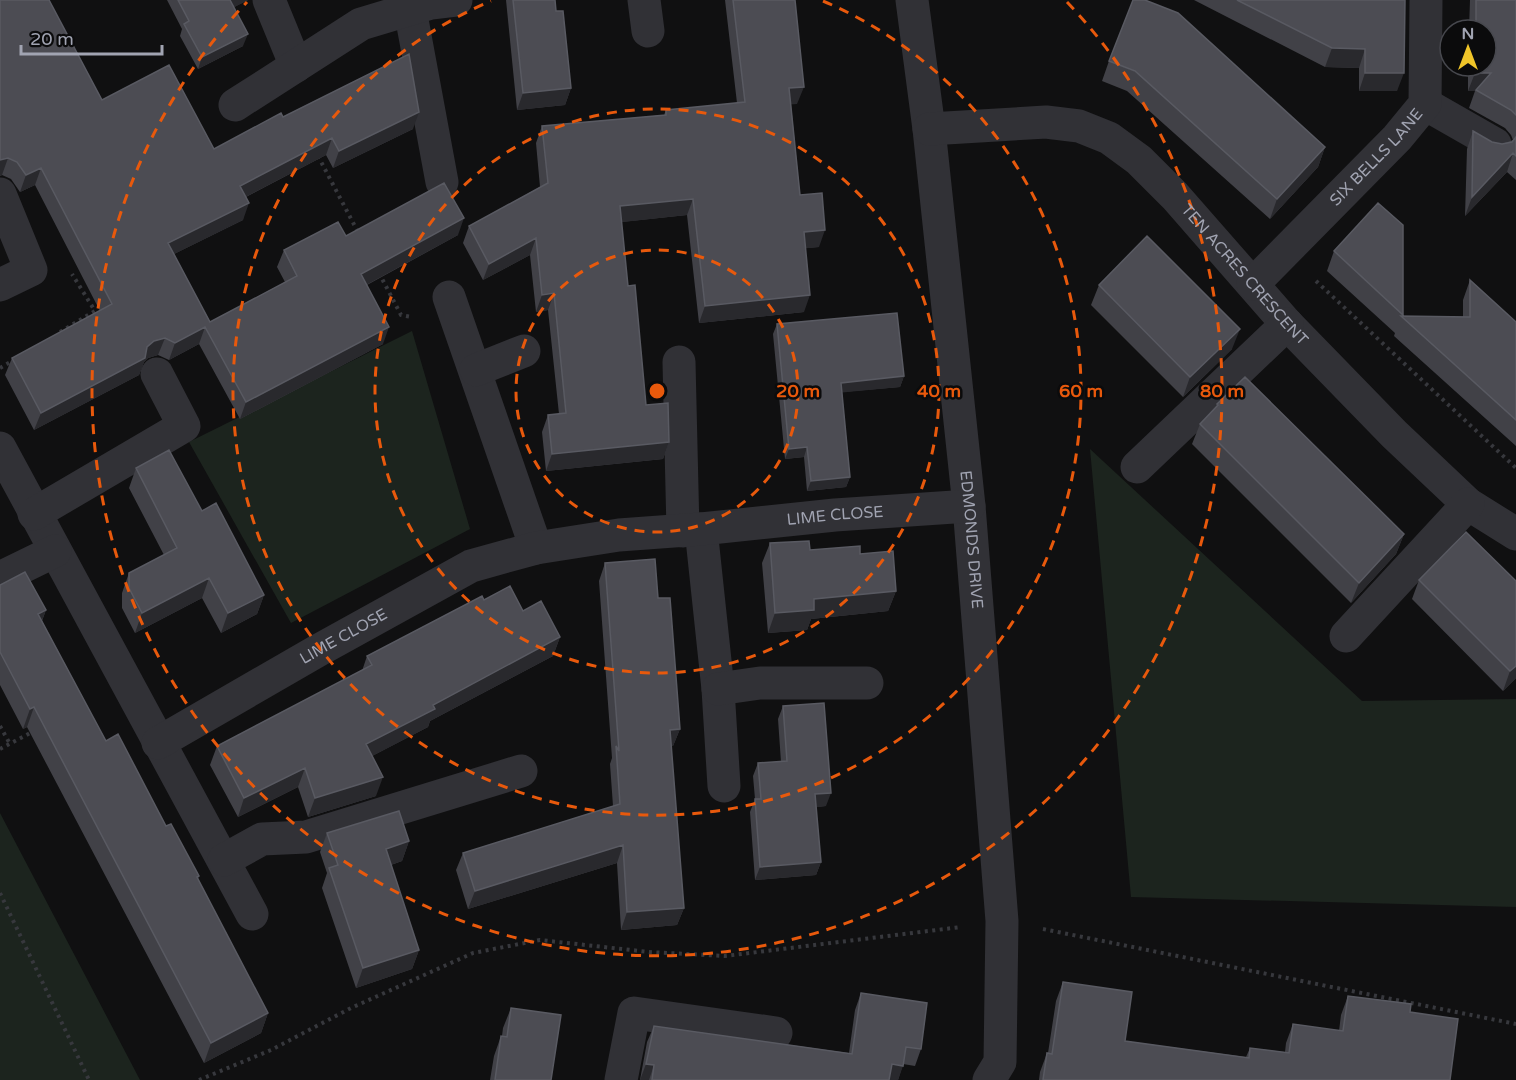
<svg xmlns="http://www.w3.org/2000/svg" width="1516" height="1080" font-family="'Varela Round',sans-serif">
  <style>
    .green { fill: #1c241e }
    .lines { fill: none; stroke-linecap: round; stroke-linejoin: round }
    .path { stroke: #37383d; stroke-width: 4; stroke-dasharray: 3 4.5; stroke-linecap: butt }
    .minor { stroke: #313136; stroke-width: 33 }
    .wall { fill: #414147 }
    .shaded-wall { fill: #29292d }
    .building { fill: #4c4c53; stroke: #595a62; stroke-width: 1.5 }
    .ring { fill: none; stroke: #e8590c; stroke-width: 3; stroke-dasharray: 10 8 }
    .labels { text-anchor: middle; dominant-baseline: central; stroke-width: 5; stroke-linejoin: round; paint-order: stroke }
    .street-label { font-size: 16px; fill: #a1a4b2; stroke: #0b0b0c }
    .centre { fill: #e8590c; stroke: #0b0b0c; stroke-width: 3 }
    .ring-label { font-size: 18px; text-anchor: middle; font-weight: bold; fill: #e8590c; stroke: #0b0b0c; stroke-width: 5; stroke-linejoin: round; paint-order: stroke }
  </style>
  <rect width="100%" height="100%" fill="#101011"/>
  <!-- green -->
  <path class="green" d="M412 331 470 529 291 623 189 442Z
    M1090 449 1362 701 1516 699V907L1131 897Z
    M0 813 140 1080H0Z"/>
  <g class="lines">
    <!-- path -->
    <path class="path" d="M318 156 359 234
      M379 273 401 315 412 317
      M1316 281 1516 468
      M60 332 95 311 72 274
      M0 368 12 361
      M0 726 10 744
      M0 749 34 731
      M0 893 89 1080
      M1043 929 1516 1024
      M199 1080 271 1050 351 1008 473 953 540 940 649 952 725 956 961 927"/>
    <!-- minor -->
    <g class="minor">
      <path d="M269 0 296 66"/>
      <path d="M644 0 648 31"/>
      <path id="s1" d="M912 0 929 129 969 506 1002 921 1000 1062 989 1080"/>
      <path d="M410 9 442 182"/>
      <path d="M1425 104 1495 144"/>
      <path d="M235 105 361 24 431 3 456 0"/>
      <path id="s2" d="M929 129 1046 122 1079 126 1109 138 1139 160 1175 196 1287 324 1394 434 1468 504 1516 534"/>
      <path d="M0 194 31 270 0 285"/>
      <path id="s3" d="M1253 284 1397 138 1425 104 1426 0"/>
      <path d="M449 297 536 548"/>
      <path d="M679 362 683 531"/>
      <path d="M476 370 524 351"/>
      <path d="M0 448 252 914"/>
      <path d="M1137 467 1287 324"/>
      <path d="M34 514 184 426 157 374"/>
      <path d="M701 529 718 689 724 786"/>
      <path d="M0 578 55 551"/>
      <path d="M1346 636 1468 504"/>
      <path d="M718 689 760 683H867"/>
      <path id="s4" d="M158 743 319 650 471 566 536 548 619 535 701 529 835 515 969 506"/>
      <path d="M224 860 262 839 306 837 521 771"/>
      <path d="M621 1080 634 1013 776 1033"/>
    </g>
  </g>
  <!-- wall -->
  <path class="wall" d="M0 0 50 3 102 100 214 149 283 117 413 129 333 168 326 155 246 197 243 220 174 254 210 322 285 282 277 267 284 250 346 236 458 235 367 285 383 344 240 419 199 344 169 360 158 355 148 358 144 362 139 375 34 430 5 375 12 358 100 311 35 185 20 192 11 179 2 175 0 176Z
    M167 0H248L234 7 243 46 198 69 180 36 182 29Z
    M506 0H555L556 11 571 88 565 105 517 110Z
    M725 0H795L797 104H791L800 195 819 247 806 248 804 312 699 323 687 215 621 222 628 286 646 405 669 442 663 459 546 471 542 432 548 415 559 414 548 310 536 312 530 255 483 280 463 243 469 226 540 187 536 143 542 126 664 115 666 110 737 103Z
    M1194 0H1405L1397 91H1359V68L1325 67Z
    M1470 0H1516V180L1507 172 1465 216 1467 149 1473 131 1492 142 1502 144 1513 140 1511 135 1505 128 1469 108 1475 91H1468V66H1486V30H1469Z
    M1109 61 1325 147 1318 167 1270 219 1127 91 1102 81Z
    M1334 251 1403 315 1402 316 1463 317V300L1470 280 1516 322V446L1394 336 1395 333 1327 271Z
    M1099 285 1232 349 1183 397 1091 305Z
    M777 324 904 376 900 387 842 392 850 477 846 487 807 491 804 457 785 459 773 334Z
    M1217 404 1404 534 1396 554 1351 603 1192 444 1200 424 1215 409Z
    M136 468 202 511 264 595 257 614 221 633 202 598 135 633 122 608V593L129 573 164 555 129 488Z
    M770 543 810 550 860 554 896 591 888 611 811 619 807 630 768 633 762 563Z
    M605 563 658 598 680 729 673 746H671L684 908 677 925 621 930 617 863 468 909 456 870 463 853 613 806 610 764 612 758 599 581Z
    M1419 580 1516 581V678L1503 691 1412 599Z
    M0 585 46 610 42 621 106 741 166 826 199 876 198 879 268 1013 261 1033 204 1063 27 727 23 729 0 685Z
    M484 600 523 611 560 637 553 656 430 721 428 727 372 756 376 796 308 817 298 787 238 817 210 765 217 746 362 671 367 656Z
    M783 706 826 806 816 807 821 862 816 875 755 880 750 812 755 799 753 776 758 763 781 762 778 719Z
    M327 833 409 841 402 861 391 865 419 950 412 969 356 988 322 888 327 873 320 852Z
    M1063 982 1125 1041 1246 1057 1250 1048 1285 1052 1286 1043 1293 1024 1339 1031 1341 1015 1348 996 1410 1012 1450 1080H1039L1040 1072 1047 1053H1048L1056 1001Z
    M861 993 921 1049 915 1066 903 1064 898 1080H640L647 1042 654 1026 849 1053 855 1010Z
    M511 1008 551 1080H490L494 1056 501 1036H502L503 1028Z"/>
  <!-- shaded-wall -->
  <path class="shaded-wall" d="M230 0H248L225 12Z
    M248 34 243 46 198 69 202 57Z
    M1332 48 1365 49 1359 68 1325 67Z
    M1365 73H1404L1397 91H1359Z
    M1475 73H1491L1475 91H1468Z
    M804 87 797 104 783 105 789 88Z
    M571 88 565 105 517 110 523 93Z
    M419 112 413 129 333 168 339 151Z
    M332 138 326 155 234 203 240 186Z
    M1325 147 1318 167 1270 219 1277 199Z
    M1513 153 1507 172 1465 216 1472 197Z
    M8 158 2 175 0 176V160Z
    M41 168 35 185 20 192 26 175Z
    M693 199 687 215 614 223 620 206Z
    M249 203 243 220 162 260 168 243Z
    M464 218 458 235 355 291 361 274Z
    M825 230 819 247 798 249 804 232Z
    M536 238 530 255 483 280 489 264Z
    M554 293 548 310 536 312 542 295Z
    M810 295 804 312 699 323 705 306Z
    M205 327 199 344 169 360 175 343Z
    M389 327 383 344 240 419 246 402Z
    M1240 329 1232 349 1183 397 1190 377Z
    M165 338 158 355 148 358 144 362 139 375 34 430 41 413 147 347 154 341Z
    M904 376 900 387 837 393 841 383Z
    M669 442 663 459 546 471 552 454Z
    M807 447 804 457 785 459 789 449Z
    M850 477 846 487 807 491 811 481Z
    M1404 534 1396 554 1351 603 1359 583Z
    M209 578 202 598 135 633 142 613Z
    M896 591 888 611 811 619 807 630 768 633 775 613 814 599Z
    M264 595 257 614 221 633 228 613Z
    M46 610 38 630V614Z
    M560 637 553 656 430 721 428 727 359 763 366 744 433 705Z
    M1516 666V678L1503 691 1510 671Z
    M34 707 27 727 23 729 30 709Z
    M680 729 673 746 664 747 670 730Z
    M305 768 298 787 238 817 244 798Z
    M383 777 376 796 308 817 315 798Z
    M831 793 826 806 810 808 815 794Z
    M409 841 402 861 379 869 386 849Z
    M623 845 617 863 468 909 475 891Z
    M821 862 816 875 755 880 760 867Z
    M684 908 677 925 621 930 627 912Z
    M419 950 412 969 356 988 363 968Z
    M268 1013 261 1033 204 1063 211 1043Z
    M646 1064 654 1065 649 1080H640Z
    M892 1064 903 1066 898 1080H886Z"/>
  <!-- building -->
  <path class="building" d="M0 0H49L102 100 169 65 214 149 281 113 283 117 409 54 419 112 339 151 332 138 240 186 249 203 168 243 210 322 297 276 284 250 338 222 346 236 444 183 464 218 361 274 389 327 246 402 205 327 175 343 165 338 154 341 147 347 145 358 41 413 12 358 112 304 41 168 26 175 17 162 8 158 0 160Z
    M178 0H230L248 34 202 57 184 24 189 21Z
    M513 0H555L556 11H563L571 88 523 93Z
    M733 0H795L804 87 789 88 800 195 822 193 825 230 804 232 810 295 705 306 693 199 620 206 628 286 635 285 646 405 668 403 669 442 552 454 548 415 566 413 554 293 542 295 536 238 489 264 469 226 548 183 542 126 666 115V110L745 102Z
    M1133 0H1145L1178 13 1325 147 1277 199 1135 71 1109 61Z
    M1237 0H1405L1404 73H1365V49L1332 48Z
    M1476 0H1516V115L1511 110 1476 90 1491 73H1475V66H1486V30H1476Z
    M1473 131 1492 142 1502 144 1512 142 1516 137V156L1513 153 1472 197Z
    M1378 203 1403 225V315L1334 251Z
    M1147 236 1240 329 1190 377 1099 285Z
    M1470 280 1516 322V420L1401 316 1470 317Z
    M897 313 904 376 841 383 850 477 811 481 807 447 789 449 777 324Z
    M1245 377 1404 534 1359 583 1200 424 1218 405 1217 404Z
    M169 450 202 511 216 503 264 595 228 613 209 578 142 613 129 588V573L177 548 136 468Z
    M1466 532 1516 581V666L1510 671 1419 580Z
    M809 541 810 550 860 546V554L893 551 896 591 814 599V610L775 613 770 543Z
    M655 559 658 598H670L680 729 670 730 684 908 627 912 623 845 475 891 463 853 620 804 616 746 619 751 605 563Z
    M25 572 46 610 38 614 106 741 118 734 166 826 171 824 199 876 197 877 268 1013 211 1043 34 707 30 709 0 652V585Z
    M510 586 523 611 541 601 560 637 433 705 435 709 366 744 383 777 315 798 305 768 244 798 217 746 372 665 367 656 482 596 484 600Z
    M824 703 831 793 815 794 821 862 760 867 755 799H761L758 763 787 761 783 706Z
    M399 811 409 841 386 849 419 950 363 968 329 868 338 865 327 833Z
    M1063 982 1132 992 1125 1041 1249 1058 1250 1048 1289 1053 1293 1024 1343 1031 1348 996 1411 1004 1410 1012 1458 1019 1450 1080H1043L1047 1053 1052 1054Z
    M861 993 927 1003 921 1049 906 1047 903 1066 892 1064 889 1080H652L654 1065 646 1064 654 1026 852 1054Z
    M511 1008 561 1015 551 1080H495L501 1036 507 1037Z"/>
  <!-- distance rings -->
  <g class="ring">
    <circle cx="657" cy="391" r="141"/>
    <circle cx="657" cy="391" r="282"/>
    <path d="M823 1A424 424 0 1 1 491 1"/>
    <path d="M1067 2A565 565 0 1 1 247 2"/>
  </g>
  <g class="labels">
    <!-- street labels -->
    <g class="street-label">
      <text stroke="none"><textPath href="#s3" startOffset="177">SIX BELLS LANE</textPath></text>
      <text stroke="none"><textPath href="#s2" startOffset="376">TEN ACRES CRESCENT</textPath></text>
      <text stroke="none"><textPath href="#s4" startOffset="728">LIME CLOSE</textPath></text>
      <text stroke="none"><textPath href="#s1" startOffset="543">EDMONDS DRIVE</textPath></text>
      <text stroke="none"><textPath href="#s4" startOffset="214">LIME CLOSE</textPath></text>
    </g>
  </g>
  <circle cx="657" cy="391" r="9" class="centre"/>
  <g class="ring-label">
    <text x="798" y="397">20 m</text>
    <text x="939" y="397">40 m</text>
    <text x="1081" y="397">60 m</text>
    <text x="1222" y="397">80 m</text>
  </g>
  <!-- north arrow -->
  <g transform="translate(1468 48)"><circle r="28" fill="#0b0b0c" stroke="#47484e" stroke-width="1.5"/>
  <path d="M0-4.5L10 22L0 15L-10 22Z" fill="#f0c529"/>
  <text y="-9" font-size="16" font-weight="bold" text-anchor="middle" fill="#a1a4b2">N</text>
  </g>
  <!-- scale -->
  <path d="M21 45v9h141v-9" fill="none" stroke="#a1a4b2" stroke-width="3"/>
  <text x="30" y="45" font-size="18" fill="#a1a4b2" stroke="#0b0b0c" stroke-width="4.5" paint-order="stroke">20 m</text>
</svg>
